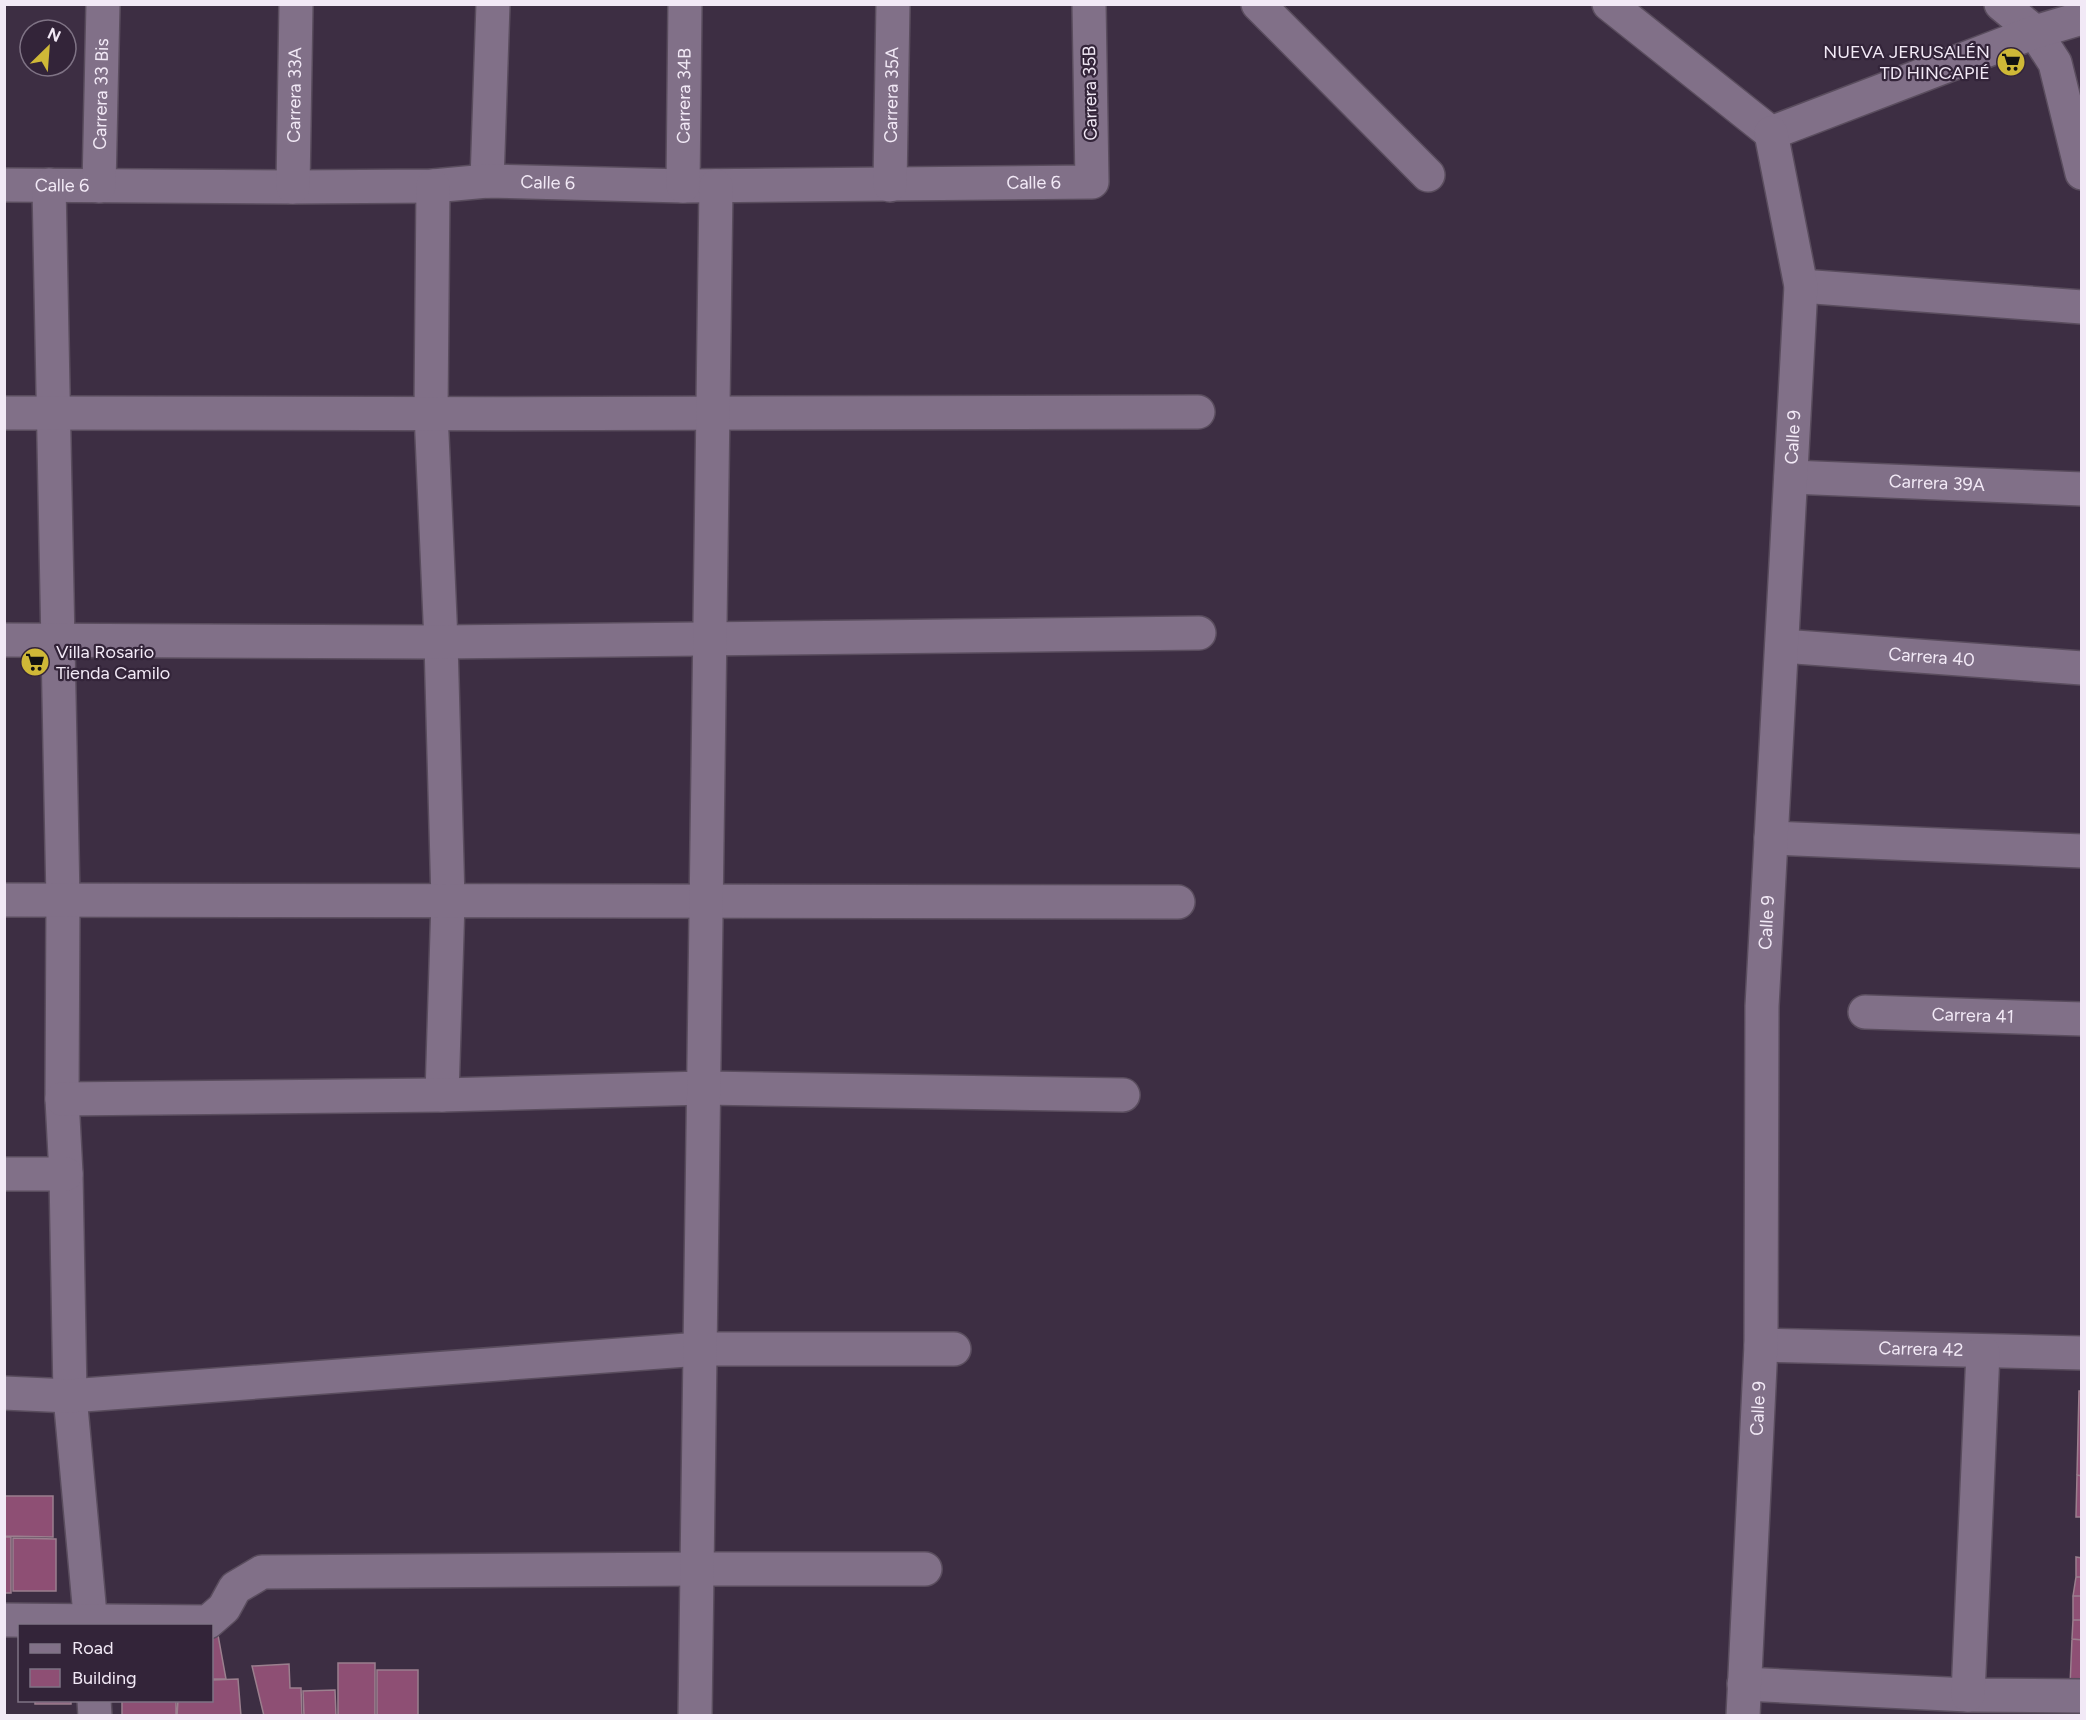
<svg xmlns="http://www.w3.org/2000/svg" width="2086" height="1720" font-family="Figtree,sans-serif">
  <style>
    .building { fill: #8e4f74; stroke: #9b7f8e; stroke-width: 1.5 }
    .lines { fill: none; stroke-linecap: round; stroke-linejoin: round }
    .minor-casing { stroke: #5a4d5e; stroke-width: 36 }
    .minor { stroke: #817088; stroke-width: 33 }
    .labels { text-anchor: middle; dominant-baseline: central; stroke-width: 4.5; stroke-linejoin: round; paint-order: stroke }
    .poi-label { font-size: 18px; fill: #f2e9f6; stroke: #332439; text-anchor: end }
    .street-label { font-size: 18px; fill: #f2e9f6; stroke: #332439 }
  </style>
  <rect width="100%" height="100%" fill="#3d2e43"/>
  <!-- building -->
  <path class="building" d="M2079 1391H2082V1476L2077 1475Z
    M2077 1475 2082 1476V1517H2076Z
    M4 1496H53V1537L4 1536Z
    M4 1537H11V1593H4Z
    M13 1538 56 1539V1591H13Z
    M2076 1557 2082 1558V1577H2076Z
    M2076 1577H2082V1596H2073Z
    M2073 1596H2082V1620H2073Z
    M2073 1620H2082V1640L2072 1639Z
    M212 1635H218L226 1679H212Z
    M2072 1639 2082 1640V1686H2070Z
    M338 1663H375V1716H338Z
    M289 1664 290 1688H301L302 1716H264L252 1666Z
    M377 1670H418V1716H377Z
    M238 1679 241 1716H177L178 1700H212V1680Z
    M335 1690 336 1716H304L303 1691Z
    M35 1700H71V1704H35Z
    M122 1700H176V1716H122Z"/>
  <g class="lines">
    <!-- minor casing -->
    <g class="minor-casing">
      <g id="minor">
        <path d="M1258 4 1428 175"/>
        <path d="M1609 4 1771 133"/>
        <path d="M2001 4 2035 32 2055 63 2082 173"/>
        <path d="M1771 133 2035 32 2082 18"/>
        <path d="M487 181 493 4"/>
        <path id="s1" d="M4 185 293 187 433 186 487 181 683 186 1092 182 1089 4"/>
        <path d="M49 185 63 900 62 1099 66 1174 70 1396 91 1626"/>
        <path id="s2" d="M890 185 893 4"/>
        <path id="s3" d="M99 186 103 4"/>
        <path d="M433 186 431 412 441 642 448 901 442 1095"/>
        <path id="s4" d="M683 186 685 4"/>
        <path id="s5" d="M293 187 296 4"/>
        <path d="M1801 286 2082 307"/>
        <path d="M4 413C402 414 800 414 1198 412"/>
        <path id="s6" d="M1791 477 2082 489"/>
        <path d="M4 640 441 642 1199 633"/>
        <path id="s7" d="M1782 646 2082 668"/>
        <path d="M1771 838 2082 851"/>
        <path d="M4 900 1178 902"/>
        <path id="s8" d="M1865 1012 2082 1019"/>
        <path d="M62 1099 442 1095 704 1088 1123 1095"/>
        <path d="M4 1174H66"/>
        <path id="s9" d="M1761 1345 2082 1353"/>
        <path d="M4 1393 70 1396 700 1349H954"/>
        <path d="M4 1620 208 1622 224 1608 235 1588 262 1572 697 1569H925"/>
        <path d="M1744 1684 1968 1695 2082 1696"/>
        <path d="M1968 1695 1983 1352"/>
        <path d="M94 1700 95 1716"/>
        <path d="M695 1716 716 186"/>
        <path id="s10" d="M1743 1716 1761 1345 1762 1006 1801 286 1771 133"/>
      </g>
    </g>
    <!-- minor -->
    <use href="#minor" class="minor"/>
  </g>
  <!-- icons -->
  <defs>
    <g id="supermarket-disc" transform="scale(1.5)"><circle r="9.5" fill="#cfb837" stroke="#332439"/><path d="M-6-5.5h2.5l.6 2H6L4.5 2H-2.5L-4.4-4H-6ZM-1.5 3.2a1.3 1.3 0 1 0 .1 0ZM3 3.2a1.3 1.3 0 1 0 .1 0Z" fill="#111"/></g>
  </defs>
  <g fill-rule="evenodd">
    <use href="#supermarket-disc" x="2011" y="62"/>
    <use href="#supermarket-disc" x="35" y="662"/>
  </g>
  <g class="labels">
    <!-- poi labels -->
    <g class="poi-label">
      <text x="1990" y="52">NUEVA JERUSALÉN<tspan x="1990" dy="21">TD HINCAPIÉ</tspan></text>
      <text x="56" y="652" text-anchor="start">Villa Rosario<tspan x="56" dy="21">Tienda Camilo</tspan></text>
    </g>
    <!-- street labels -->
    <g class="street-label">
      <text transform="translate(1090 93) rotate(-91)">Carrera 35B</text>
      <text stroke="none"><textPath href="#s3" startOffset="92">Carrera 33 Bis</textPath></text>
      <text stroke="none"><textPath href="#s4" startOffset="90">Carrera 34B</textPath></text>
      <text stroke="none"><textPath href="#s2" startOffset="90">Carrera 35A</textPath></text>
      <text stroke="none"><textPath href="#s5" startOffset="92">Carrera 33A</textPath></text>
      <text stroke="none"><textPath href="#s1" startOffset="544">Calle 6</textPath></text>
      <text stroke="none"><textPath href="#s1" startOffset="1030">Calle 6</textPath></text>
      <text stroke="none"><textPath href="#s1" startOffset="58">Calle 6</textPath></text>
      <text stroke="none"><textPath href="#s10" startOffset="1280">Calle 9</textPath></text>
      <text stroke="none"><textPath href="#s6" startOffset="146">Carrera 39A</textPath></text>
      <text stroke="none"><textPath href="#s7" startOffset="150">Carrera 40</textPath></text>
      <text stroke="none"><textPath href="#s10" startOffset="794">Calle 9</textPath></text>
      <text stroke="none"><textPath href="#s8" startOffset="108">Carrera 41</textPath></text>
      <text stroke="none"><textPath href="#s9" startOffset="160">Carrera 42</textPath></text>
      <text stroke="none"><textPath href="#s10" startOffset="308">Calle 9</textPath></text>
    </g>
  </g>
  <!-- border -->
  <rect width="2086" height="1720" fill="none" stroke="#f2e9f6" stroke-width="12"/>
  <!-- legend -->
  <rect x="18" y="1624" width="195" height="78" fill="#332439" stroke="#7f7385" stroke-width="1.5"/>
  <rect x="30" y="1644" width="30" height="9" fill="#817088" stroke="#7f7385" stroke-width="1.5"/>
  <text x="72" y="1654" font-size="18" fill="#f2e9f6">Road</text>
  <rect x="30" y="1669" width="30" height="18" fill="#8e4f74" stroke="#7f7385" stroke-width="1.5"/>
  <text x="72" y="1684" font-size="18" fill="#f2e9f6">Building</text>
  <!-- north arrow -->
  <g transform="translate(48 48) rotate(25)"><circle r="28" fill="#332439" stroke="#7f7385" stroke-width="1.5"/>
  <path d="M0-4.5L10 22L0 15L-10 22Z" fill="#cfb837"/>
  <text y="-9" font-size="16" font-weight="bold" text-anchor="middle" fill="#f2e9f6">N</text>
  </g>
</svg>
